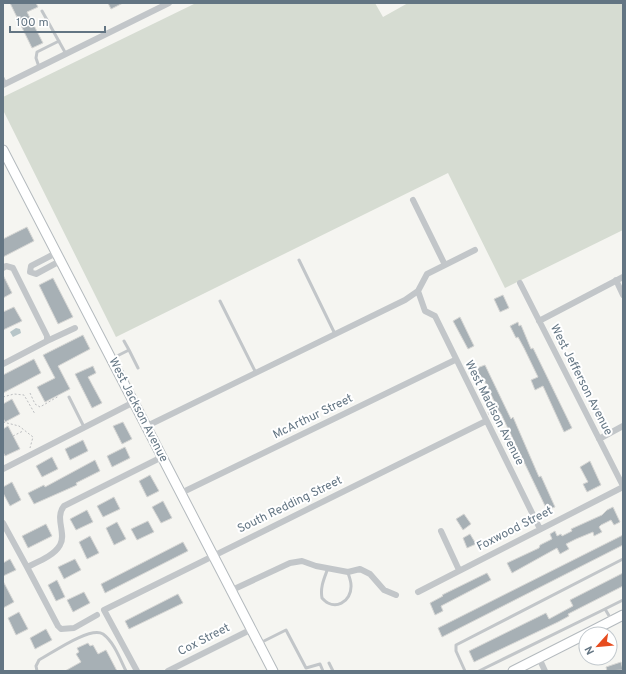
<svg xmlns="http://www.w3.org/2000/svg" width="626" height="674" font-family="Overpass,sans-serif">
  <style>
    .green { fill: #d6dcd2 }
    .water { fill: #b7c5c8 }
    .building { fill: #a7b0b5; stroke: #d6d6d4 }
    .lines { fill: none; stroke-linecap: round; stroke-linejoin: round }
    .secondary-casing { stroke: #b4babe; stroke-width: 11 }
    .path { stroke: #bcbec0; stroke-width: 1; stroke-dasharray: 2 2; stroke-linecap: butt }
    .lane { stroke: #c2c6c9; stroke-width: 3 }
    .street { stroke: #c2c6c9; stroke-width: 6 }
    .secondary { stroke: #fff; stroke-width: 9 }
    .labels { text-anchor: middle; dominant-baseline: central; stroke-width: 4; stroke-linejoin: round; paint-order: stroke }
    .street-label { font-size: 12px; fill: #637583; stroke: #fff }
  </style>
  <rect width="100%" height="100%" fill="#f5f5f1"/>
  <!-- green -->
  <path class="green" d="M196 3H375L383 17 408 3H623V230L505 288 448 173 116 337 3 110V97Z"/>
  <!-- water -->
  <path class="water" d="M16 328 20 329 21 333 13 337 10 332Z"/>
  <!-- building -->
  <path class="building" d="M10 3H36L38 7 27 12 43 43 32 48Z
    M108 3H123L111 9Z
    M27 227 34 241 3 257V239Z
    M3 275 12 293 3 298Z
    M53 278 73 317 58 324 39 285Z
    M503 295 509 308 500 312 494 299Z
    M14 307 22 321 3 330V312Z
    M460 317 474 346 468 349 453 321Z
    M518 322 519 326 521 325 531 349 533 348 572 428 564 432 543 386 535 390 531 380 538 377 524 348 518 337 516 338 510 326Z
    M83 335 90 349 58 366 70 389 45 402 37 387 55 378 43 355Z
    M34 359 41 373 3 393V375Z
    M485 365 511 419 513 417 539 477 541 476 555 507 547 510 501 414 499 411 489 415 488 412 497 407 484 380 479 374 477 368Z
    M93 366 96 373 88 377 102 403 92 408 75 374Z
    M12 399 20 414 5 422 3 418V404Z
    M123 422 132 439 122 444 113 426Z
    M8 426 20 449 5 456 3 452V429Z
    M83 440 88 451 70 460 65 449Z
    M125 447 130 458 112 467 107 456Z
    M52 457 58 469 42 477 36 466Z
    M95 460 100 471 76 483 77 485 34 504 28 493 44 485 45 487Z
    M590 461 601 485 587 492 583 484 588 482 580 467Z
    M150 475 159 491 147 497 139 481Z
    M12 482 21 500 10 506 3 493V487Z
    M114 497 120 509 103 517 97 506Z
    M163 501 172 518 161 523 152 507Z
    M613 507 620 522 614 525 611 520 601 525 599 527 602 532 594 536 593 532 576 539 566 544 569 549 560 554 557 548 512 573 507 563 539 548 540 545 552 539 550 534 555 531 557 536 561 534 562 536 572 531 571 529 602 515 607 510Z
    M87 510 93 522 76 530 70 519Z
    M464 514 471 524 463 530 456 519Z
    M148 521 154 532 137 540 131 529Z
    M117 522 126 539 114 545 106 528Z
    M46 524 52 536 28 548 22 536Z
    M470 534 476 544 467 548 463 538Z
    M623 535V545L442 637 438 628Z
    M90 536 99 553 87 559 79 542Z
    M183 542 188 551 105 593 101 584Z
    M10 559 16 570 3 576V563Z
    M75 559 81 570 64 579 58 567Z
    M487 573 491 580 441 606 443 611 435 615 430 603 443 596 442 595Z
    M623 573V586L568 614 569 616 558 622 474 662 469 651 546 613 549 619 573 606 570 600Z
    M57 580 65 597 56 601 48 585Z
    M3 581 14 602 3 608Z
    M84 592 90 603 73 612 67 600Z
    M178 594 183 603 129 629 125 621Z
    M19 612 28 629 16 635 8 618Z
    M46 629 52 640 35 649 30 638Z
    M88 643 90 646 93 645 98 654 106 650 117 671H65L81 662 76 654 79 652 77 648Z
    M621 662 623 670 607 671 606 667Z"/>
  <g class="lines">
    <!-- secondary casing -->
    <g class="secondary-casing">
      <path id="secondary" d="M3 150 273 671
        M586 634 623 615
        M513 671 586 634"/>
    </g>
    <!-- path -->
    <path class="path" d="M30 393 35 404 40 407 59 396
      M3 397 14 394 24 395 35 414
      M3 422 19 426 33 437 30 448
      M13 436 23 431"/>
    <!-- lane -->
    <path class="lane" d="M42 11 66 54
      M39 67 36 58 37 52 59 41
      M3 78 6 84
      M299 260 335 334
      M220 301 256 373
      M124 341 129 350
      M113 358 129 350 138 368
      M69 397 84 427
      M328 568C324 579 320 587 322 598 334 612 352 602 351 585 351 581 349 576 348 573
      M605 609 623 600
      M260 643 286 630 306 668 320 664 323 671
      M329 663 333 671
      M37 671 36 666 39 660C52 653 90 626 103 634 114 642 120 659 126 671
      M465 671 456 651V645L623 559
      M479 671 605 609 611 619"/>
    <!-- street -->
    <path class="street" d="M3 85 169 3
      M56 253 31 266 30 272 36 274 60 261
      M445 265 475 250
      M3 268 6 266 13 268 47 336V341L3 364
      M616 280 623 295
      M520 283 623 486
      M418 291 425 311 435 316 540 529
      M539 321 623 277
      M47 341 75 328
      M147 426 405 300 418 291 427 274 445 265 413 200
      M599 439 623 426
      M3 469 134 402
      M181 493 455 360
      M3 523 27 567C37 562 54 556 60 545 67 534 54 518 64 506L162 457
      M441 531 459 570
      M27 567 58 626 61 629 74 628 97 615
      M230 591 290 563 302 561 316 566 348 572 360 569 370 574 384 590 396 595
      M418 592 623 487
      M539 658 545 671
      M137 671 104 610 486 421
      M168 671 250 630"/>
    <!-- secondary -->
    <use href="#secondary" class="secondary"/>
  </g>
  <g class="labels">
    <!-- street labels -->
    <g class="street-label">
      <text transform="translate(581 380) rotate(63)">West Jefferson Avenue</text>
      <text transform="translate(138 410) rotate(63)">West Jackson Avenue</text>
      <text transform="translate(494 413) rotate(63)">West Madison Avenue</text>
      <text transform="translate(313 417) rotate(-26)">McArthur Street</text>
      <text transform="translate(290 505) rotate(-26)">South Redding Street</text>
      <text transform="translate(515 529) rotate(-27)">Foxwood Street</text>
      <text transform="translate(204 640) rotate(-27)">Cox Street</text>
    </g>
  </g>
  <!-- border -->
  <rect width="626" height="674" fill="none" stroke="#637583" stroke-width="8"/>
  <!-- north arrow -->
  <g transform="translate(598 646) rotate(243)"><circle r="19" fill="#ffffff" stroke="#c1c8cd"/>
  <path d="M0-3L7 15L0 10L-7 15Z" fill="#e74c1f"/>
  <text y="-6" font-size="11" font-weight="bold" text-anchor="middle" fill="#637583">N</text>
  </g>
  <!-- scale -->
  <path d="M10 26v6h95v-6" fill="none" stroke="#637583" stroke-width="2"/>
  <text x="16" y="26" font-size="12" fill="#637583" stroke="#ffffff" stroke-width="3" paint-order="stroke">100 m</text>
</svg>
